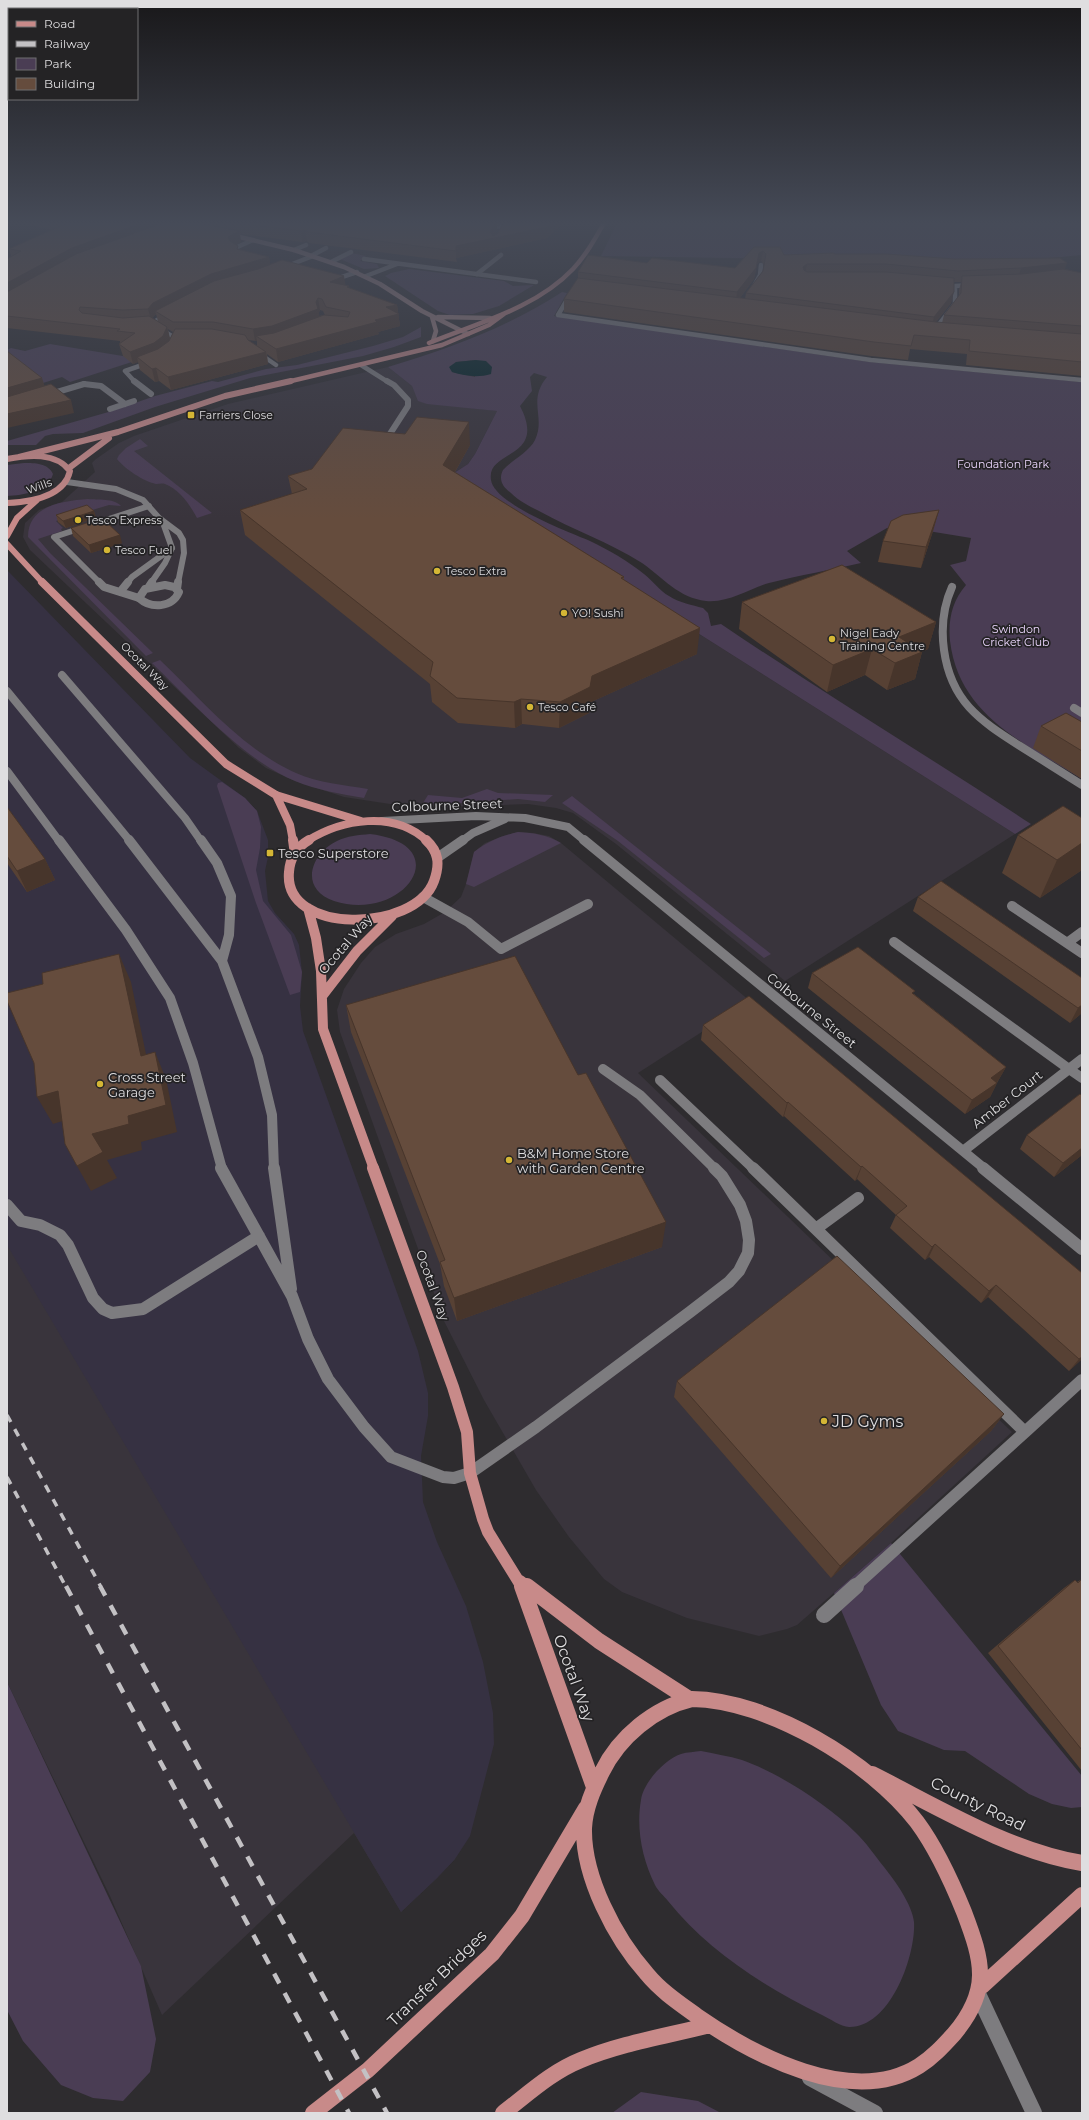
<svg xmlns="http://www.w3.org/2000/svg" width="1089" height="2120" font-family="Montserrat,sans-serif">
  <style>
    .built { fill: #39343c }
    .industrial { fill: #363142 }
    .green { fill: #4a3d54; fill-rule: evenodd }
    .water { fill: #002125 }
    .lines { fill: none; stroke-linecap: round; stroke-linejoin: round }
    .lane-far5 { stroke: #7d7c7f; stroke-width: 4.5 }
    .lane-far4 { stroke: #7d7c7f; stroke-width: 6 }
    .lane-far3 { stroke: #7d7c7f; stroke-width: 8 }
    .lane-far2 { stroke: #7d7c7f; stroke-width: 10 }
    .lane-far1 { stroke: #7d7c7f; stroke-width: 12 }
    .lane { stroke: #7d7c7f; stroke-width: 16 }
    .street-far5 { stroke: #7d7c7f; stroke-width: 4.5 }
    .street-far4 { stroke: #7d7c7f; stroke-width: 6 }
    .street-far3 { stroke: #7d7c7f; stroke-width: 8 }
    .street-far2 { stroke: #7d7c7f; stroke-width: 10 }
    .street-far1 { stroke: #7d7c7f; stroke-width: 12 }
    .street { stroke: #7d7c7f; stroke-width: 16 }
    .secondary { stroke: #a28384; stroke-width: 4.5 }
    .primary-far5 { stroke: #c88a89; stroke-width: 4.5 }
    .primary-far4 { stroke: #c88a89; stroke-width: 6 }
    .primary-far3 { stroke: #c88a89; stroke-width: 8 }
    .primary-far2 { stroke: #c88a89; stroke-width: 10 }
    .primary-far1 { stroke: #c88a89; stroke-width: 12 }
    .primary { stroke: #c88a89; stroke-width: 16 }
    .rail-far1 { stroke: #c3c1c4; stroke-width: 3.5; stroke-dasharray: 8 8; stroke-linecap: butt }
    .rail { stroke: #c3c1c4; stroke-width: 4.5; stroke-dasharray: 11 11; stroke-linecap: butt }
    .wall { fill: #574134; fill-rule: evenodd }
    .shaded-wall { fill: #47352b }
    .building { fill: #654c3d; stroke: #47352b }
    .poi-dot { fill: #d4b635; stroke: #242325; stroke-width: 1.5 }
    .labels { text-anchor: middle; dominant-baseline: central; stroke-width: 3.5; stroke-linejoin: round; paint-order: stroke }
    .far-poi-label { font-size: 11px; fill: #dfdee0; stroke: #242325; text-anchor: start }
    .far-park-label { font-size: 11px; fill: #ebd6fd; stroke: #242325 }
    .far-street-label { font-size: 11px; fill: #dfdee0; stroke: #242325 }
    .street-label { font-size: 13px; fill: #dfdee0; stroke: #242325 }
    .poi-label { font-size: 13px; fill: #dfdee0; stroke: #242325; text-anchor: start }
    .near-poi-label { font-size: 16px; fill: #dfdee0; stroke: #242325; text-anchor: start }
    .near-street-label { font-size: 16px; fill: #dfdee0; stroke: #242325 }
  </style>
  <rect width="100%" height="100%" fill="#2e2c2f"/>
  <!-- built -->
  <path class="built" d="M388 367 412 386 419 401 497 411 475 454 468 464 454 473 685 625 1015 834 785 981 616 844 573 813 556 808 528 804 442 807 390 804 344 797 295 781 266 768 239 748 30 550 23 537 25 523 39 510 62 502 95 472 92 463 96 459 119 443 134 436 228 404Z
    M518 832 533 833 549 836 561 843 750 1001 638 1073 1012 1432 891 1543 797 1625 787 1629 759 1636 687 1618 622 1592 604 1579 569 1537 536 1490 484 1400 444 1321 340 1032 337 1010 344 989 361 963 375 947 396 934 424 924 445 912 461 897 466 884 474 852 485 843 503 836Z
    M7 994 455 1859 437 1878 401 1912 354 1833 162 2015 110 1896 7 1682Z"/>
  <!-- industrial -->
  <path class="industrial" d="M7 570 190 758 245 798 257 811 268 840V857L265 871 268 901 275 913 294 934 299 945 302 972 300 1006 303 1031 418 1351 428 1393V1416L421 1456 423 1502 437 1542 466 1606 483 1662 493 1713 494 1744 470 1836 455 1859 437 1878 401 1912 7 1245Z"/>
  <!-- green -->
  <path class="green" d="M617 223H1082V255L1009 262 601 256Z
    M351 253 366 256 360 261 377 264 379 268 364 269 340 259Z
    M409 269 504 281 513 286 534 285 499 306 473 314 450 315 438 311 385 276 391 273Z
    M562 292 567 293 554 316 870 362 1082 382V779C1026 744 959 716 950 641 948 620 952 601 966 585L950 565 966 561 971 538 922 530 903 525 887 528 847 551 861 563C831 570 800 575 769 583 748 589 730 603 706 601 679 598 663 578 642 563 609 542 573 530 539 511 529 506 519 501 511 493 503 487 498 480 503 470 512 460 529 452 535 440 546 417 527 401 547 377L534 373 530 377 532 391 520 406C548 460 486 449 491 480 494 504 569 532 590 541 609 550 628 561 644 574 653 581 660 591 669 596 680 603 692 605 703 608L708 613 711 626 721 624C823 693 928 756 1031 824L1015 834 685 625 454 473 468 464 475 454 497 411 427 404 418 401 412 386 388 367C451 348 506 328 562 292ZM476 360 475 377 452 372 456 362Z
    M421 327V337L394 347 363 356 250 378 155 407 83 433 53 434 45 436 36 445H7V441L112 411 155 396 212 381 218 382 266 369 297 365 373 346 403 337Z
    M50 344 141 359 70 382 62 377 43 383 7 357V350L11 348 25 351Z
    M140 439 148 446 134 451 212 513 197 518C190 505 180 490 165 484 162 483 159 484 156 484 143 481 125 469 117 459L119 455 126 448Z
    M24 463C35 463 48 463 53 474 48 492 23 495 7 496V465Z
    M88 499C98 500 114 498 121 506L109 505 56 521 63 528 61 529 62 531 38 539 50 553 153 653 146 656 28 537C28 505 63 501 88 499Z
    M160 660C202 700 242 749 296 773 319 783 344 785 368 789L364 798C341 794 317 790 295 781 245 761 191 701 152 663Z
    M222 782 245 798 257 811 261 827 260 848 256 870 263 901 291 935 302 972 300 992 290 995 256 903 217 786 218 783Z
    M487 789 498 793 553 795 545 802 518 799 446 804 423 803 428 795 462 798Z
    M572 796 771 954 764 958 618 841 562 803Z
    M518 832C535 833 547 835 561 843L474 887 466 884 474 852C488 841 501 836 518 832Z
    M370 834C459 845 403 923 334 901 299 889 310 854 337 841 347 836 359 835 370 834Z
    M891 1543 1082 1776V1807L1071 1808 1052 1804 1029 1794 965 1751 944 1750 898 1731 881 1705 834 1593Z
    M7 1682 141 1966 156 2039 150 2072 123 2101 93 2098 61 2085 23 2041 7 2010Z
    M701 1751C715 1754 729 1756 742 1760 779 1773 828 1805 855 1832 866 1842 875 1856 884 1867 895 1881 912 1904 914 1922 916 1956 890 2028 849 2027 841 2027 829 2018 822 2015 766 1988 707 1950 668 1901 664 1896 658 1891 655 1885 642 1859 636 1828 641 1800 643 1783 665 1759 681 1754 687 1752 695 1752 701 1751Z
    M641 2092 698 2101 721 2113H612Z"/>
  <!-- water -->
  <path class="water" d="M476 360 486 361 492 367 491 374C478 378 465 376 452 372L449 367 456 362Z"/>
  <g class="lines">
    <!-- lane-far5 -->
    <path class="lane-far5" d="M294 250 306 245
      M241 253 235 251V248L253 240
      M313 255 326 248
      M331 262 351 252
      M477 274 501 255
      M336 279 357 272
      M754 286 760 275 761 265
      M571 293 558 315 871 360 1082 380
      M257 352 276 365
      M361 365 388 382
      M135 382 125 371 151 362"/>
    <!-- lane-far4 -->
    <path class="lane-far4" d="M134 381 151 394
      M84 384 101 386 125 404
      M110 409 134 401
      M386 440 408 406V400L394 385 387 381
      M100 583 54 537 149 506
      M127 583 132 577 172 548"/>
    <!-- lane-far3 -->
    <path class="lane-far3" d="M99 582 104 587 139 598
      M952 587C943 607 941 628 944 650 951 701 979 720 1020 746 1041 759 1061 772 1082 785
      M120 592 128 582
      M62 675 185 818 201 841
      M7 691 130 841
      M1074 708 1082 713
      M7 771 59 841"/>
    <!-- lane-far2 -->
    <path class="lane-far2" d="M59 840 126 930 170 998 193 1063 222 1169
      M129 840 222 961
      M201 840 217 863 231 896 229 935 222 961 258 1057 272 1115 274 1169
      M423 897 468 922 501 949 588 904
      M894 942 1069 1069
      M603 1069 640 1095 715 1169
      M660 1080 754 1169"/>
    <!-- lane-far1 -->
    <path class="lane-far1" d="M221 1168 292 1296 308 1339 328 1379 364 1427 391 1457 443 1477 454 1478 470 1473 536 1427 690 1312 729 1282 739 1271 748 1253 749 1240 746 1221 740 1205 722 1176 714 1168
      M274 1168 291 1289
      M753 1168 1025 1432 854 1587
      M7 1205 21 1221 40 1225 60 1235 68 1245 93 1298 103 1309 112 1313 143 1309 259 1236
      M817 1228 858 1198
      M1025 1432 1082 1380"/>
    <!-- lane -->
    <path class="lane" d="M824 1615 856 1586"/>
    <!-- street-far5 -->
    <path class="street-far5" d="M455 223 513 228
      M364 259 536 282
      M282 268 313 256
      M366 276 397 264
      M169 312 154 322 155 326 175 338H185
      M933 332 955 304V286L973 285"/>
    <!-- street-far4 -->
    <path class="street-far4" d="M47 395 84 384
      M67 482 116 489 143 500 159 518 179 533 183 540 184 553 178 583
      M151 583 165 563 172 548 162 520"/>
    <!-- street-far3 -->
    <path class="street-far3" d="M165 585 174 587 179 592C172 608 151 609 139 598L145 589Z
      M148 588 152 582
      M177 589 178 582
      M382 821 476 816 525 818 568 827 585 841
      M462 841 473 833 505 819"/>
    <!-- street-far2 -->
    <path class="street-far2" d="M584 840 985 1169
      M437 858 463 840
      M1012 906 1082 953
      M1067 943 1082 932
      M1069 1069 1082 1078
      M963 1151 1082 1059"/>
    <!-- street-far1 -->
    <path class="street-far1" d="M983 1168 1082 1249"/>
    <!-- street -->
    <path class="street" d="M979 1996 1034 2113
      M810 2078 875 2113"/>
    <!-- secondary -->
    <path class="secondary" d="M227 234 294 250 344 267 380 284 422 311 468 334
      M432 317 436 331 433 341
      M438 317 490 318"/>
    <!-- primary-far5 -->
    <path class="primary-far5" d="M429 343C478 323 536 308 573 269 586 255 595 239 604 223
      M287 382 442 345 489 325 504 314"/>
    <!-- primary-far4 -->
    <path class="primary-far4" d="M19 457 118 432 225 396 291 381
      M7 459C28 455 56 452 70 471 64 497 30 502 7 503
      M69 468 109 438
      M7 536 17 518 37 500
      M7 544 43 583"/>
    <!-- primary-far3 -->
    <path class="primary-far3" d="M42 582 226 764 276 795 361 821
      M276 795 290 825 293 841
      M307 841C342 819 394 810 427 841"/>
    <!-- primary-far2 -->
    <path class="primary-far2" d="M293 840 295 854
      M309 840C297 847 290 858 289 872 283 935 415 933 434 881 440 864 439 852 426 840
      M308 908 316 938 321 971 323 1029 374 1169
      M323 995 357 951 392 916"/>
    <!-- primary-far1 -->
    <path class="primary-far1" d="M373 1168 453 1387 467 1432 470 1473 483 1519 488 1532 522 1587
      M520 1581 528 1587"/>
    <!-- primary -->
    <path class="primary" d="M522 1586 594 1787
      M527 1586 599 1641 689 1699
      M692 1699C768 1700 871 1762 917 1822 937 1849 951 1880 964 1912 983 1962 991 1990 954 2034 943 2046 933 2057 919 2066 852 2108 753 2055 697 2016 679 2003 661 1991 647 1974 615 1938 583 1877 584 1828 585 1808 593 1790 602 1772 619 1737 654 1708 692 1699Z
      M872 1774C938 1807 1009 1851 1082 1863
      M982 1986 1082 1895
      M313 2113 368 2070 492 1954 522 1916 586 1808
      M503 2113C528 2094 551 2072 581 2060 622 2043 667 2036 710 2025"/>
    <!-- rail-far1 -->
    <path class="rail-far1" d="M7 1415 101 1587
      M7 1477 66 1587"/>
    <!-- rail -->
    <path class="rail" d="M66 1586 349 2113
      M100 1586 387 2113"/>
  </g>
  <!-- wall -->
  <path class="wall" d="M22 223H562L555 230V226L554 225V231L547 238 456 258 457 262 309 243 307 241 302 242 240 234 241 242 236 245 238 246V249L269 257 270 264 346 286 349 288 397 305 400 326 378 332 379 334 278 362 267 354 268 364 171 390 159 381 155 382 140 370 138 362 133 364 123 356 119 344 120 343V341L7 328V259L11 256 9 249 52 230ZM497 224H503L497 234 495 235 497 231ZM320 310 323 311 325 315 319 316V312ZM156 314 158 321 152 318ZM168 329 173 332 170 339ZM248 340 257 341V346Z
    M754 247 784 255 835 254 1065 269 1082 273V376L966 365 967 354 910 349 908 360 871 356 564 312V299L578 278V272L647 263 735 268ZM761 261 764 265 763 271 746 293 745 299 740 298 754 279 757 264ZM954 282H961L959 290V296L944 315 942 323 936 322 951 303Z
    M470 445 455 472 624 577V580L697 654 591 702 589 713 559 728 522 724 515 728 458 723 432 702 430 684 245 535 240 510 292 494 288 476 312 469Z
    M939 510 933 531 921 568 878 562 883 541Z
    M94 511 96 518 66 528 58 522 56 515Z
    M71 528 122 543 91 553 73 536Z
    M742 602 936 622 928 649 922 652 915 679 887 690 865 675 827 692 739 629Z
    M1082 722V779L1033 748 1041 726Z
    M7 807 45 859 55 880 27 892 7 863Z
    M1082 818V870L1040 898 1002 873 1018 835Z
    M918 897 1082 978V1013L1070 1023 913 911Z
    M812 973 914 994 1006 1067 998 1081 990 1097 965 1114 808 988Z
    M346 1005 578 1075 662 1247 457 1321 444 1286 440 1264 351 1032Z
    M703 1025 1082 1273V1359L1069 1371 988 1297 981 1303 929 1257 925 1260 890 1228 896 1215 857 1179 855 1181 784 1116 783 1117 701 1040Z
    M1027 1135 1082 1155 1054 1177 1020 1149Z
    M677 1381 1004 1414 991 1431 831 1578 674 1397Z
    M1082 1579V1771L988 1653 1064 1588 1075 1580 1077 1582Z"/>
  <!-- shaded-wall -->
  <path class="shaded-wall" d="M142 223H165L7 297V283L72 248Z
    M495 223H497V231L492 239 552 223H554V231L547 238 456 258V246L490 232Z
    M555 223H562L555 230Z
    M305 230 307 241 302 242 301 231Z
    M239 231 241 242 230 248 228 237Z
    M763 251 761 261 757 264 754 279 736 303 737 292 759 253Z
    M269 257 271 268 155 311 156 314 151 320 148 309 153 303 211 274Z
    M1067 263 1063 274 1018 279 1021 268Z
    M807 264 805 275 802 277 803 267Z
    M344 276 346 288 330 282Z
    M954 292 951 303 931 328 934 317Z
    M318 298 320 310 319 312 320 321 274 338 256 336 257 341H255L253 329 316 302Z
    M397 305 400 326 378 332 379 334 278 362 276 349 375 320 386 307Z
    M167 327 170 339 166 349 137 357 138 362 133 364 130 352Z
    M266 352 268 364 171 390 168 377Z
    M156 368 159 381 155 382 152 369Z
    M42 378 46 390 7 401V388Z
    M71 400 74 413 7 428V414Z
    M469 422 470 445 445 489 443 465Z
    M939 510 933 531 921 568 926 547Z
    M94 511 96 518 66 528 63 521Z
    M120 535 122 543 91 553 89 545Z
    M936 622 928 649 894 663 899 637Z
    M700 628 697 654 591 702 589 713 559 728 560 702 592 676Z
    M872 649 865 675 827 692 833 665Z
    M922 652 915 679 887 690 895 663Z
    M521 699 522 724 515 728 514 702Z
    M1082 843V870L1040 898 1057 860Z
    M45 859 55 880 27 892 17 871Z
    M119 954 131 982 152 1083 141 1056Z
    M1082 1005V1013L1070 1023 1078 1008Z
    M155 1052 166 1079 177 1132 141 1142 142 1150 107 1160 117 1178 91 1191 77 1166 92 1134 128 1116Z
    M1006 1067 998 1081 992 1087 997 1083 990 1097 965 1114 972 1100 991 1078Z
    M58 1091 72 1118 53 1124 37 1097Z
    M788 1102 784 1116 783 1117 787 1103Z
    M1082 1148V1155L1054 1177 1063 1163Z
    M862 1166 857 1179 855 1181 861 1167Z
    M666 1222 662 1247 457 1321 454 1298Z
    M935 1244 929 1257 925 1260 932 1247Z
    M996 1285 988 1297 981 1303 989 1291Z
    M1082 1357V1359L1069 1371 1079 1359Z
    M1004 1414 991 1431 831 1578 840 1566Z"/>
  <!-- building -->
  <path class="building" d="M64 223H142L72 248 7 283V259L21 251 9 249 67 223Z
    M163 223H199L239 231 228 237 230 241 238 246 237 249 269 257 211 274 153 303 148 309 123 310 80 307 79 310 82 313 123 318 149 316 167 327 163 336 154 343 130 352 119 344 135 333 117 331 120 329 7 316V292L76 254Z
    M236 223H495L490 232 493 236 497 234 504 223H552L547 227 456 246V251L308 232 305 230 301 231Z
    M754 247H780L784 255 833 253 835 254H886L955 259 1060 258 1067 263 1021 268 958 271 886 264H807L803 267 804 270 807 272H886L954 278V292L934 317 746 293 763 271 766 254 763 251 759 253 756 268 737 292 578 272 588 255 647 263 652 258 735 268Z
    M282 260 344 276 330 282 349 286 347 287 397 305 386 307 399 314 375 320 377 322 276 349 256 336 274 333 324 315 348 317 350 312 326 307 322 299 318 298 316 302 318 309 272 326 253 329 213 322H173L155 311 214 281 258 269Z
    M1063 269 1082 273V326L944 315 961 293 962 276 1022 274Z
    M578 278 936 322 1082 334V362L969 351 970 340 914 335 911 346 874 342 564 299Z
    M175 329H212L245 335 248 340 266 352 168 377 156 368 152 369 137 357 158 349 169 341Z
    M7 351 42 378 7 388Z
    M51 384 71 400 7 414V397Z
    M417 417 469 422 443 465 624 577 621 578 700 628 592 676 590 687 560 702 521 699 514 702 457 698 430 676 433 662 240 510 307 489 288 476 312 469 343 428 405 434Z
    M87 505 94 511 63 521 56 515Z
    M939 510 926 547 883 541 891 521 903 515Z
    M102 518 120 535 89 545 71 528Z
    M842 565 936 622 899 637 922 652 895 663 872 649 833 665 742 602Z
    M1066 713 1082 722V751L1041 726Z
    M1063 806 1082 818V843L1057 860 1018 835Z
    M7 807 45 859 17 871 7 856Z
    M941 881 1082 978V1005L1078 1008 918 897Z
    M858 947 915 991 912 993 1006 1067 991 1078 997 1083 972 1100 812 973Z
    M119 954 141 1056 155 1052 166 1105 128 1116 129 1124 92 1134 103 1152 77 1166 65 1144 58 1091 37 1097 34 1063 7 1001V993L43 984 42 973Z
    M515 956 578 1075 586 1073 666 1222 454 1298 440 1262 445 1260 346 1005Z
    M749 996 1082 1273V1357L1079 1359 996 1285 989 1291 935 1244 932 1247 896 1215 907 1206 862 1166 861 1167 788 1102 787 1103 703 1025Z
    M1080 1094 1082 1096V1148L1063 1163 1027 1135Z
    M837 1256 1004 1414 840 1566 677 1381Z
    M1082 1579V1750L998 1646 1075 1580 1078 1583Z"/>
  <!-- sky -->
  <linearGradient id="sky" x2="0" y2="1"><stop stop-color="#19181a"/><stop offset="0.43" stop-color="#464b58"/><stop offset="1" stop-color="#464b58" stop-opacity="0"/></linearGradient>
  <rect width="1089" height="519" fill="url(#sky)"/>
  <!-- markers -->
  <g class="poi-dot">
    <rect x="187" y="411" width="8" height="8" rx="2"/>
    <circle cx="78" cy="520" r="4"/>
    <circle cx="107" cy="550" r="4"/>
    <circle cx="437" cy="571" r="4"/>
    <circle cx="564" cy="613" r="4"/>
    <circle cx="832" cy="639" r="4"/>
    <circle cx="530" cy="707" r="4"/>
    <rect x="266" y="849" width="8" height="8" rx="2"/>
    <circle cx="100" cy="1084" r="4"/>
    <circle cx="509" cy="1160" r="4"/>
    <circle cx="824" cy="1421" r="4"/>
  </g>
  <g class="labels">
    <!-- far-poi labels -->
    <g class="far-poi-label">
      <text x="199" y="415">Farriers Close</text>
      <text x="86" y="520">Tesco Express</text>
      <text x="115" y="550">Tesco Fuel</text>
      <text x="445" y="571">Tesco Extra</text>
      <text x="572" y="613">YO! Sushi</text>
      <text x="840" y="633">Nigel Eady<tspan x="840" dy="13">Training Centre</tspan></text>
      <text x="538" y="707">Tesco Café</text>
    </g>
    <!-- far-park labels -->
    <g class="far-park-label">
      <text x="1003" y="464">Foundation Park</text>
      <text x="1016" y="629">Swindon<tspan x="1016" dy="13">Cricket Club</tspan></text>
    </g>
    <!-- far-street labels -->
    <g class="far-street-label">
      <text transform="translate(39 486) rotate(-20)">Wills</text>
      <text transform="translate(145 666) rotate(45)">Ocotal Way</text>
    </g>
    <!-- street labels -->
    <g class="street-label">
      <text transform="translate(447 805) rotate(-2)">Colbourne Street</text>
      <text transform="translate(345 944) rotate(-49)">Ocotal Way</text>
      <text transform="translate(812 1010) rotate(39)">Colbourne Street</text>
      <text transform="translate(1007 1099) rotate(-38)">Amber Court</text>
      <text transform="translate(433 1285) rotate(70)">Ocotal Way</text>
    </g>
    <!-- poi labels -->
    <g class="poi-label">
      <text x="278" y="853">Tesco Superstore</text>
      <text x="108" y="1077">Cross Street<tspan x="108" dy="15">Garage</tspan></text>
      <text x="517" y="1153">B&amp;M Home Store<tspan x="517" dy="15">with Garden Centre</tspan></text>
    </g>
    <!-- near-poi labels -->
    <g class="near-poi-label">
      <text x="832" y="1421">JD Gyms</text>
    </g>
    <!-- near-street labels -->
    <g class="near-street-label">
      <text transform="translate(574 1678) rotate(70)">Ocotal Way</text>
      <text transform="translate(978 1804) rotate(26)">County Road</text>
      <text transform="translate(437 1978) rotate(-44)">Transfer Bridges</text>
    </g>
  </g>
  <!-- border -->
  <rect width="1089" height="2120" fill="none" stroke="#dfdee0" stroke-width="16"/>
  <!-- legend -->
  <rect x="8" y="8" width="130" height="92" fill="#242325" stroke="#6f6e70"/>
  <rect x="16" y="21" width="20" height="6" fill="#c88a89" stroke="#6f6e70"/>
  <text x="44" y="28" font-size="12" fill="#dfdee0">Road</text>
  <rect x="16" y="41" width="20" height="6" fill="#c3c1c4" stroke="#6f6e70"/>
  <text x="44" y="48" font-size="12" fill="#dfdee0">Railway</text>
  <rect x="16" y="58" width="20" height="12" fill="#4a3d54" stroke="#6f6e70"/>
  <text x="44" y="68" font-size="12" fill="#dfdee0">Park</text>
  <rect x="16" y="78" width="20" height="12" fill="#654c3d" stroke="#6f6e70"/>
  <text x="44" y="88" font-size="12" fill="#dfdee0">Building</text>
</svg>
